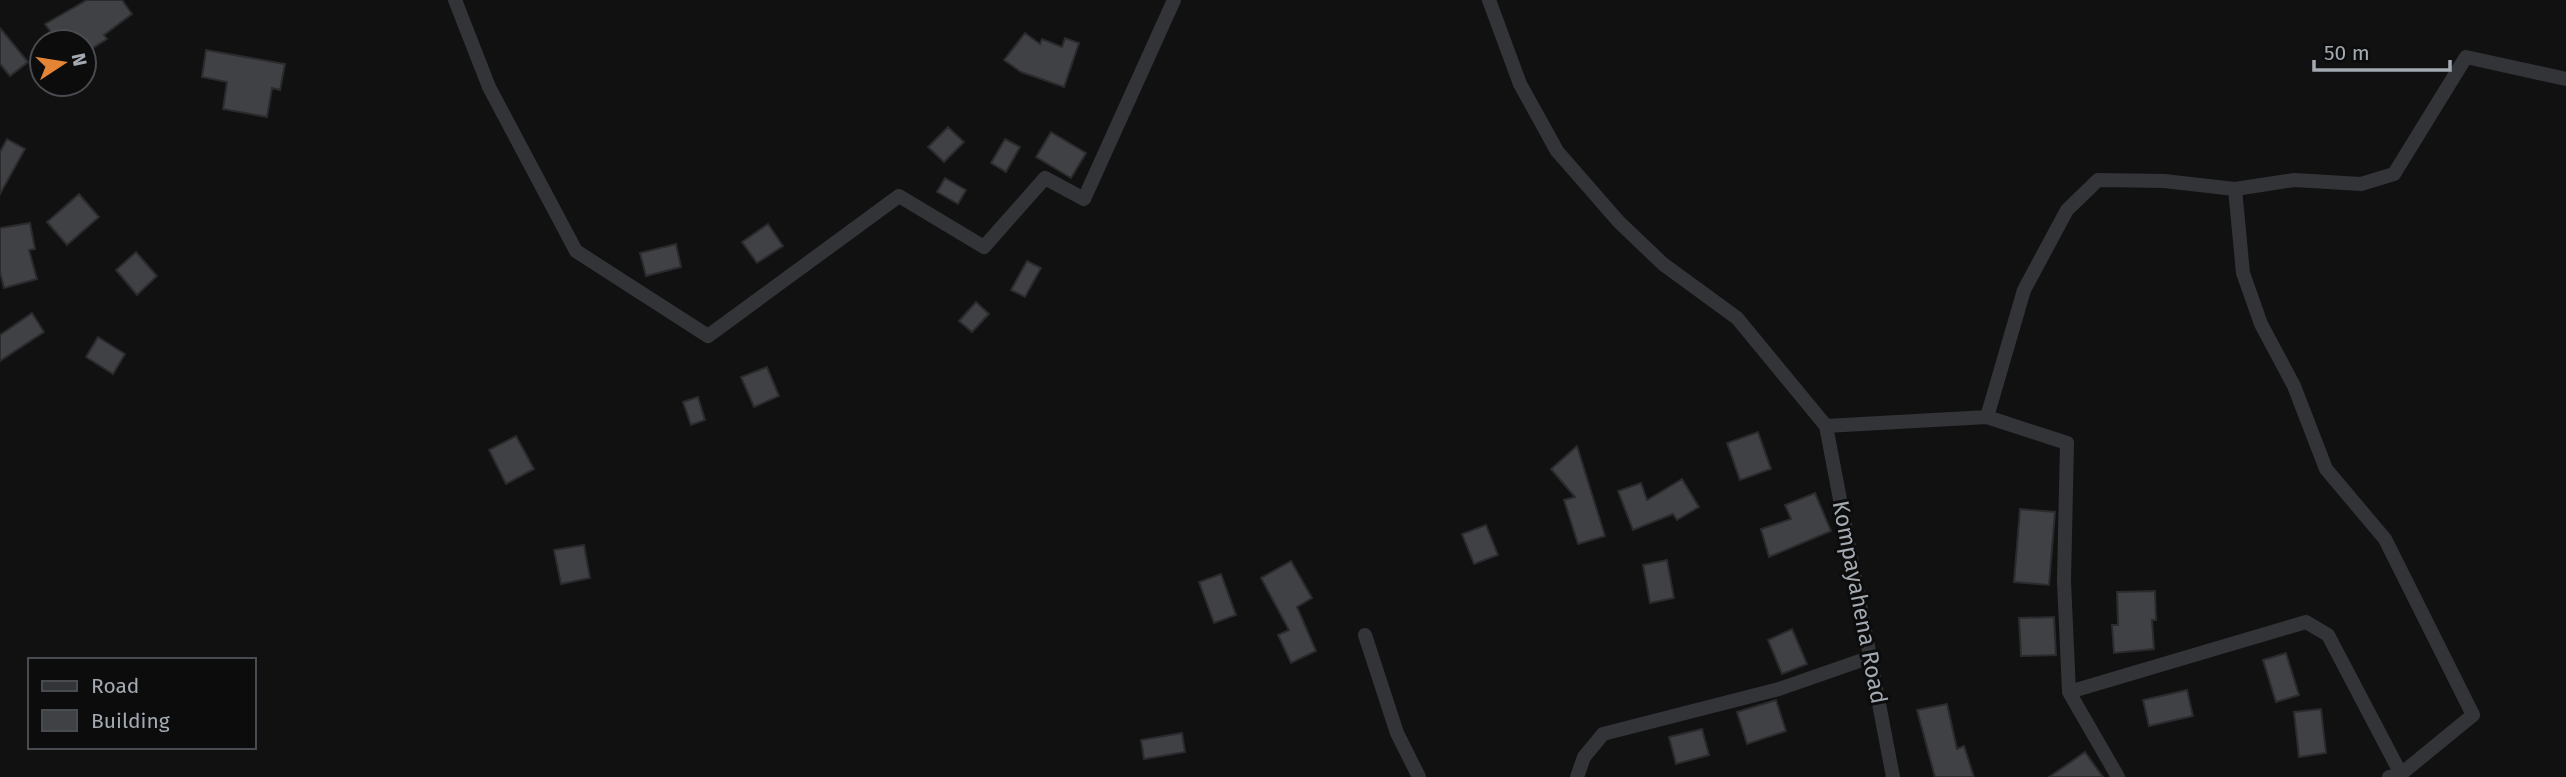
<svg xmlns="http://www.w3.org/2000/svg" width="2566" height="777" font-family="'Fira Sans',sans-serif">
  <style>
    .building { fill: #404145; stroke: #2b2b2e; stroke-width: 2 }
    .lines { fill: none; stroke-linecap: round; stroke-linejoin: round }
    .minor { stroke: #323437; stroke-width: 14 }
    .labels { text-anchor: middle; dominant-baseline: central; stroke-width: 6; stroke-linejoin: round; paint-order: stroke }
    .street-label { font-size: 23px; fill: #a3aab2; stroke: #0c0c0d }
  </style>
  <rect width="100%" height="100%" fill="#111112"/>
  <!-- building -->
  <path class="building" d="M87 0H122L132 14 104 35 107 39 91 49 87 42H58L45 24Z
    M0 28 28 62 10 76 0 64Z
    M1025 33 1040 44 1042 39 1062 47 1065 38 1079 43 1064 87 1021 72 1004 60Z
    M206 50 285 64 280 90 272 88 267 117 223 109 227 82 202 77Z
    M948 127 964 142 944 162 928 147Z
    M1051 132 1086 153 1071 178 1036 157Z
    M7 139 25 149 0 194V152Z
    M1005 139 1020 147 1006 172 991 163Z
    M945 178 966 190 958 204 937 192Z
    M79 194 99 217 67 245 47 222Z
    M30 223 35 249 29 250 37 279 4 288 0 272V228Z
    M768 224 783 246 757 263 742 242Z
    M676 244 681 267 646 276 640 253Z
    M136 252 157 276 137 295 116 270Z
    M1027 261 1041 268 1025 297 1011 290Z
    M976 302 989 314 972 332 959 321Z
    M32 313 44 332 0 361V335Z
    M98 337 125 354 113 374 86 357Z
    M767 367 779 396 754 407 741 377Z
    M698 397 705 420 691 425 683 402Z
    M1758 432 1771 469 1740 480 1727 443Z
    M516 436 534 469 506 484 489 450Z
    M1577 446 1605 536 1578 544 1564 500 1575 497 1551 469Z
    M1682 479 1699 507 1677 520 1673 514 1633 530 1618 491 1641 483 1647 500Z
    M1815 493 1831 531 1769 557 1761 529 1791 519 1785 505Z
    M2020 509 2055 512 2049 585 2014 582Z
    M1486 525 1498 555 1474 564 1462 534Z
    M584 545 590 578 561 584 554 550Z
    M1667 560 1674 598 1650 603 1643 565Z
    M1291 561 1312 598 1297 607 1316 651 1291 663 1278 635 1289 630 1261 578Z
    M1221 574 1236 615 1214 623 1199 582Z
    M2155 591 2156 620H2152L2154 649 2114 653 2112 625H2118L2117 592Z
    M2054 617 2056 655 2021 656 2019 618Z
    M1792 629 1807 664 1782 674 1768 640Z
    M2286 653 2299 695 2276 702 2263 660Z
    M2187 690 2193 716 2149 726 2143 700Z
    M1776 700 1786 731 1747 744 1737 712Z
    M1947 704 1957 749 1964 746 1974 777H1935L1917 710Z
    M2321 709 2326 753 2299 757 2294 712Z
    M1702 729 1709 755 1676 764 1669 737Z
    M1182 733 1185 752 1144 759 1141 740Z
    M2085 752 2103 777H2049Z"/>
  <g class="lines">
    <!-- minor -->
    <path class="minor" d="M455 0 489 87 576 251 708 336 899 196 984 247 1045 178 1084 199 1174 0
      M1489 0 1520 84 1557 151 1619 222 1663 264 1737 318 1826 426 1987 417 2024 290 2067 210 2098 180 2164 181 2235 189 2294 180 2361 184 2394 174 2466 57 2566 79
      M2235 189 2243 273 2261 324 2294 386 2326 469 2385 539 2473 715 2401 774
      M1987 417 2067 443 2064 581 2069 692 2118 777
      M1826 426 1893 777
      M1365 635 1397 733 1419 777
      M2069 692 2306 622 2328 635 2401 774 2389 777
      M1577 777 1584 757 1603 734 1779 689 1871 657"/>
  </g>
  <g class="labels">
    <!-- street labels -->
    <g class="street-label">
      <text transform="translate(1860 602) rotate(79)">Kompayahena Road</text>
    </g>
  </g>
  <!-- legend -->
  <rect x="28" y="658" width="228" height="91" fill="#0c0c0d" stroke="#484b4f" stroke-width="2"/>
  <rect x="42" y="681" width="35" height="10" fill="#323437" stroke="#484b4f" stroke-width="2"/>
  <text x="91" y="693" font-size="21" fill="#a3aab2">Road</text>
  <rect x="42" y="710" width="35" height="21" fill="#404145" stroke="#484b4f" stroke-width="2"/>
  <text x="91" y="728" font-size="21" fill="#a3aab2">Building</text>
  <!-- north arrow -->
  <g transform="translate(63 63) rotate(78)"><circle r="33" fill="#0c0c0d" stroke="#484b4f" stroke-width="2"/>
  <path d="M0-5L12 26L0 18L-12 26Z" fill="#e48536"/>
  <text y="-10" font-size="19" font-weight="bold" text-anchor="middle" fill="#a3aab2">N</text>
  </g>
  <!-- scale -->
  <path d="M2314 60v10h136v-10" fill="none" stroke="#a3aab2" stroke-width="3.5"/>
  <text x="2324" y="60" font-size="21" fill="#a3aab2" stroke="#0c0c0d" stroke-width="5" paint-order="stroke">50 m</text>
</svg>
